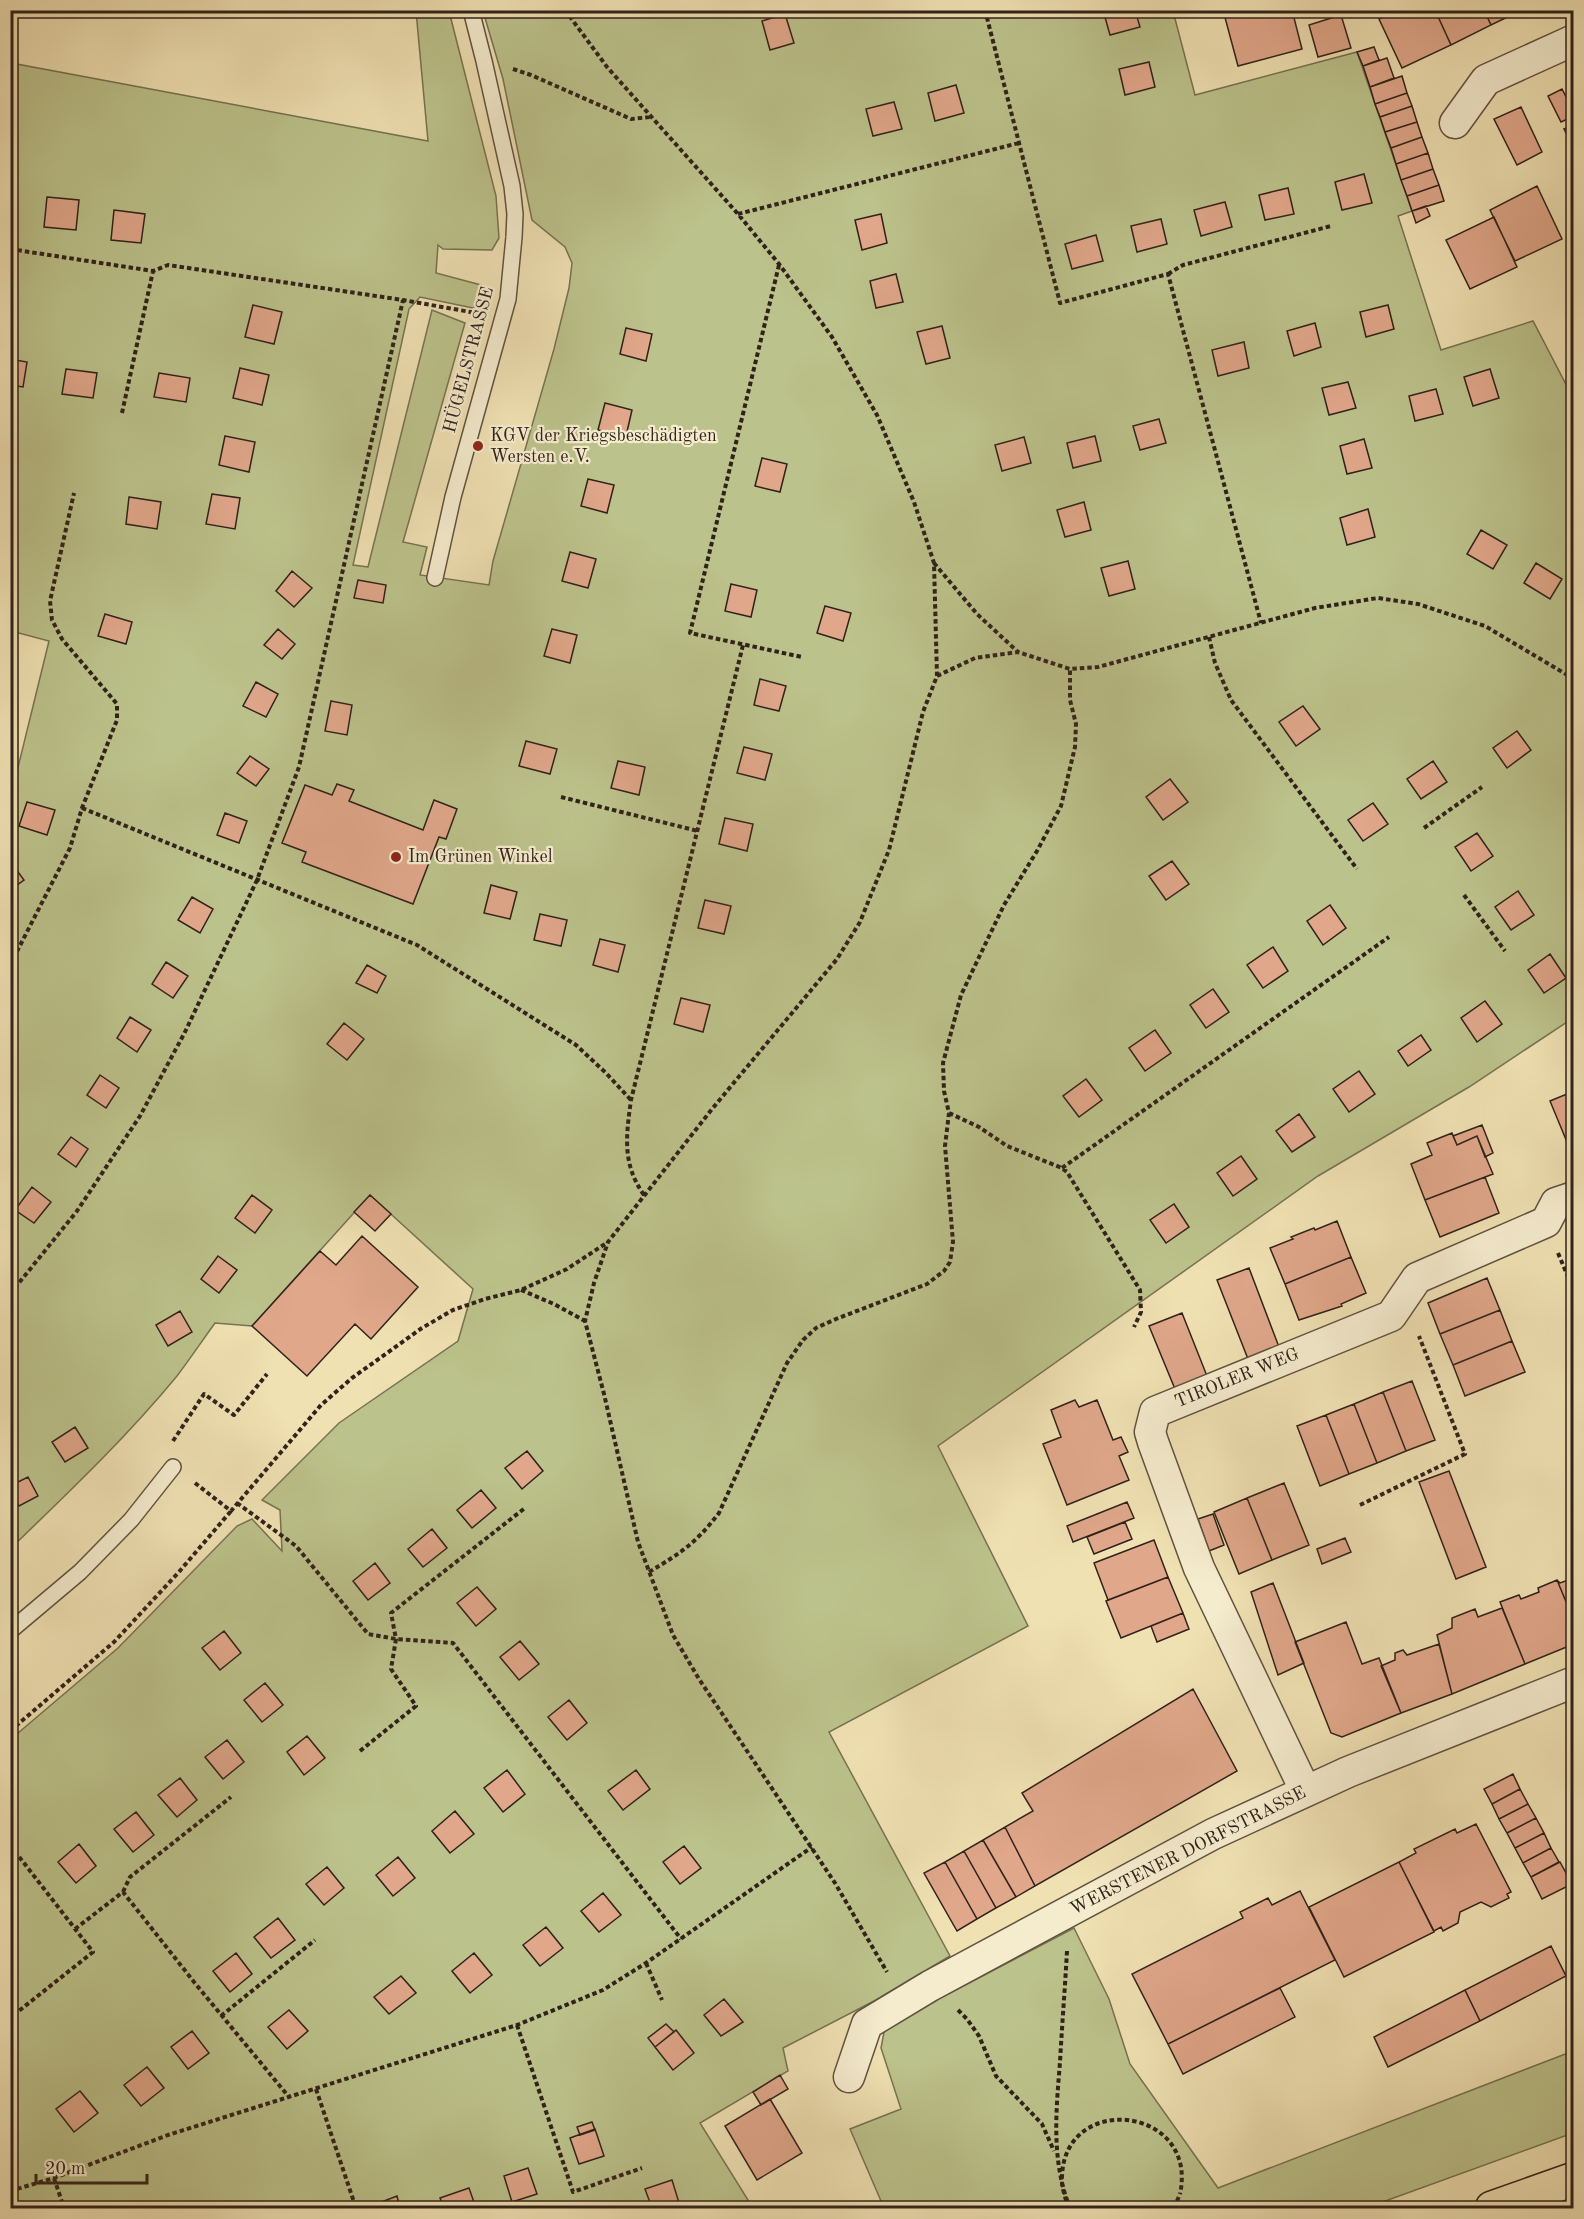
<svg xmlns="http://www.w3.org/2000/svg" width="1584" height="2219" font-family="'Old Standard TT',serif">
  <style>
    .green { fill: #bcc28b; stroke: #767252; stroke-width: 1.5 }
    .building { fill: #e0a78a; stroke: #30221a; stroke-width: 1.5 }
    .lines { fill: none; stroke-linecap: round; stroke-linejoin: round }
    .service-casing { stroke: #605240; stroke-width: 18 }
    .minor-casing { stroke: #605240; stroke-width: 33 }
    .motorway-casing { stroke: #30221a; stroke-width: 36 }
    .path { stroke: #30221a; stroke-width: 4; stroke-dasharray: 4.5 3; stroke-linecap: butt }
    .service { stroke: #f5ecce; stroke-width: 15 }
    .minor { stroke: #f5ecce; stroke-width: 30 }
    .motorway { stroke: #f0e1b3; stroke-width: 33 }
    .path-bridge { stroke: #30221a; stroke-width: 4; stroke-dasharray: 4.5 3; stroke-linecap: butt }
    .poi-dot { fill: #8f2418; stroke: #f5ecce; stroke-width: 2 }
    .labels { text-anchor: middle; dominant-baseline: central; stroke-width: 4.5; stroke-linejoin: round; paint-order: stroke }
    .street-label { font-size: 18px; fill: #30221a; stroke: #f5ecce }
    .poi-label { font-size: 18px; fill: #30221a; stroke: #f5ecce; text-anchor: start }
  </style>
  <rect width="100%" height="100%" fill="#f0e1b3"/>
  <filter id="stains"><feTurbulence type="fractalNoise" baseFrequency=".00333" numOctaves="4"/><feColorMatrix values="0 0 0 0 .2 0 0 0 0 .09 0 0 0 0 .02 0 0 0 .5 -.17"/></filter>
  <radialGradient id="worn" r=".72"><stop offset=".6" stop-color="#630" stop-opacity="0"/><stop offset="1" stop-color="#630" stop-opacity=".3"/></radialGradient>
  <!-- green -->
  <path class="green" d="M416 11H449L496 196 499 238 492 250 443 249 438 245 436 273 481 285 487 291 486 305 473 308 420 297 409 309 353 565 368 567 432 310 465 323 403 542 427 547 420 575 489 585 493 561 554 349 569 288 572 263 565 247 532 220 503 79 483 11H1173L1195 95 1357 52 1412 211 1398 216 1441 350 1533 321 1573 398V1018L1469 1087 1318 1176 938 1446 1028 1626 829 1732 950 1956 876 2000 783 2048 788 2071 700 2123 753 2208H11V1739L118 1648 237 1526 252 1519 282 1551 280 1510 262 1500 339 1423 458 1341 473 1289 370 1195 252 1326 215 1323C202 1341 190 1359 177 1376 126 1438 68 1493 11 1548L10 800 49 641 11 631V63L428 141Z
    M1074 1928 1109 1999 1130 2064 1218 2188 1573 2051V2133L1366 2208H884L850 2129 901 2109 881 2048 885 2027Z"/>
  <!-- building -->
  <path class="building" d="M1103 10H1135L1140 27 1110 35Z
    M1223 10H1292L1302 49 1238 66Z
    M1398 10H1435L1451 45 1402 68 1379 19Z
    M1435 10H1484L1491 25 1451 45Z
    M1484 10H1522L1491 25Z
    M785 14 794 43 770 50 762 21Z
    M1341 15 1351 48 1318 57 1309 25Z
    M1374 47 1379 60 1363 66 1357 52Z
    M1387 58 1394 78 1370 87 1363 66Z
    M1149 62 1155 87 1125 95 1119 69Z
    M1402 76 1407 93 1375 104 1370 87Z
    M956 85 964 113 935 121 928 93Z
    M1562 89 1574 112V116L1561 122 1548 96Z
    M1407 93 1412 106 1380 117 1375 104Z
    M894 102 902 129 873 136 866 109Z
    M1412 106 1417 122 1385 132 1380 117Z
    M1521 107 1542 152 1517 165 1494 119Z
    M1417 122 1422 137 1391 148 1385 132Z
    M1574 125V142L1571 137 1569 139 1564 129Z
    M1422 137 1428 153 1396 164 1391 148Z
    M1428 153 1433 169 1401 180 1396 164Z
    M1433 169 1439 185 1407 196 1401 180Z
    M1364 174 1372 203 1342 210 1335 182Z
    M1439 185 1444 201 1412 211 1407 196Z
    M1537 186 1562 239 1515 261 1490 210Z
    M1288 188 1294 214 1265 220 1259 195Z
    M47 197 79 200 76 230 44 227Z
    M1225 202 1232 227 1201 236 1194 210Z
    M1426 206 1430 216 1416 223 1412 211Z
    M114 210 145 214 141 243 111 240Z
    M881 214 887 243 862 250 855 220Z
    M1494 217 1517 267 1470 289 1446 240Z
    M1161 219 1167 244 1137 252 1131 226Z
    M1096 235 1103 261 1072 269 1065 244Z
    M896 274 903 302 876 308 870 281Z
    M253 305 282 312 274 344 245 337Z
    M1388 305 1394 329 1366 337 1360 312Z
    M1315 323 1321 347 1294 356 1287 331Z
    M942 326 950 358 926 364 917 332Z
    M626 328 652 334 646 361 620 354Z
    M1244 342 1249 368 1218 376 1212 350Z
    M10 359 27 362 23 387 10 385Z
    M240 368 269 375 262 405 233 398Z
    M66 369 97 373 93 398 62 394Z
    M1490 369 1499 398 1473 406 1464 377Z
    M159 373 190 378 186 402 154 397Z
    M1348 382 1356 408 1329 415 1322 388Z
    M1436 389 1443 414 1415 421 1409 396Z
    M605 403 632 410 626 436 598 430Z
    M1159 419 1166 443 1140 450 1133 426Z
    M225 436 255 442 249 472 219 465Z
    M1095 436 1101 461 1073 468 1067 443Z
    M1024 437 1031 463 1002 471 995 445Z
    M1364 439 1372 468 1347 474 1340 446Z
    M762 458 787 464 780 492 755 486Z
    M588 479 614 485 607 513 581 506Z
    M212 494 240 498 235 529 206 524Z
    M129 497 161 502 157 529 126 524Z
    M1084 502 1091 530 1065 537 1057 510Z
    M1368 509 1375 537 1347 545 1340 518Z
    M1481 530 1507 545 1493 569 1467 554Z
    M570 552 596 559 588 588 562 581Z
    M1128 561 1135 589 1109 596 1101 568Z
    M1536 563 1562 579 1550 599 1524 583Z
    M292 571 312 588 294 607 276 591Z
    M358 580 386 585 383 603 354 598Z
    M731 584 757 590 751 617 725 611Z
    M825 606 851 613 843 641 817 633Z
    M105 614 132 622 126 644 98 636Z
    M278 629 295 644 282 659 264 645Z
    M552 629 577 635 570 663 544 656Z
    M760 679 786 686 779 711 754 705Z
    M256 682 278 694 266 717 243 706Z
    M331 701 352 705 347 735 325 731Z
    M1303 706 1320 729 1296 746 1279 722Z
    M1517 731 1531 750 1507 768 1493 748Z
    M526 741 557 749 550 774 519 766Z
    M744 747 772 754 765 780 737 773Z
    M250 756 269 769 256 786 237 773Z
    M618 761 645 767 639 795 611 788Z
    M1433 761 1447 782 1421 799 1407 779Z
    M1170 779 1188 802 1163 820 1146 797Z
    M337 784 354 790 349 801 423 830 434 800 457 809 446 839 439 837 413 904 302 862 306 852 282 843 305 785 332 795Z
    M27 802 55 810 47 835 19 826Z
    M1373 803 1388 824 1363 841 1348 820Z
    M225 813 247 821 239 843 217 835Z
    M725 818 753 824 747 851 719 844Z
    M1477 833 1493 856 1471 871 1455 847Z
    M10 861 24 880 10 890Z
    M1172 861 1189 884 1166 900 1149 876Z
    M491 885 517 892 510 919 484 913Z
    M1518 891 1534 915 1511 930 1495 907Z
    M192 897 213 909 200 933 178 920Z
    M705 900 731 906 724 934 698 928Z
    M1330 905 1346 928 1323 945 1307 921Z
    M540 914 567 920 561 946 534 940Z
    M600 939 625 945 618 972 593 965Z
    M1273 947 1288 971 1263 988 1247 965Z
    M1550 954 1566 978 1544 993 1528 970Z
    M166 962 188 976 173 998 152 984Z
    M367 965 386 976 377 993 356 983Z
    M1213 989 1229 1012 1206 1028 1190 1005Z
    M681 998 710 1005 703 1032 674 1024Z
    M1485 1001 1502 1024 1477 1042 1461 1018Z
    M130 1017 151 1030 137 1052 117 1038Z
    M344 1023 364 1039 347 1060 327 1044Z
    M1155 1030 1171 1053 1145 1071 1129 1048Z
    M1421 1035 1431 1050 1408 1066 1398 1051Z
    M1359 1071 1375 1094 1349 1112 1333 1089Z
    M100 1075 119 1088 106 1108 87 1095Z
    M1086 1079 1102 1100 1079 1117 1063 1096Z
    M1574 1091V1159L1550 1101Z
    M1299 1114 1315 1137 1292 1152 1276 1131Z
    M1482 1125 1493 1153 1485 1157 1477 1136 1457 1145 1453 1136Z
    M1452 1133 1457 1145 1477 1136 1493 1174 1425 1200 1411 1164 1432 1155 1427 1143Z
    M71 1137 88 1149 76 1167 58 1154Z
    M1241 1156 1257 1179 1233 1196 1217 1173Z
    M1485 1177 1499 1213 1440 1237 1425 1200Z
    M32 1187 51 1202 34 1223 15 1210Z
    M252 1195 272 1210 255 1233 235 1218Z
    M370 1195 391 1214 375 1231 354 1212Z
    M1174 1204 1189 1227 1166 1243 1150 1220Z
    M1337 1221 1351 1257 1285 1284 1270 1248 1293 1239 1291 1237 1314 1228 1315 1230Z
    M362 1236 418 1287 371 1339 355 1324 307 1376 252 1326 320 1251 336 1265Z
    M218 1256 237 1270 219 1293 201 1279Z
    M1351 1257 1366 1293 1341 1304 1342 1306 1299 1320 1285 1284Z
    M1249 1268 1279 1347 1248 1359 1217 1280Z
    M1487 1278 1500 1310 1440 1334 1428 1303Z
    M1500 1310 1512 1341 1453 1365 1440 1334Z
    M180 1311 192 1332 168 1346 156 1325Z
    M1182 1313 1207 1376 1175 1389 1149 1326Z
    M1512 1341 1525 1372 1465 1396 1453 1365Z
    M1412 1381 1435 1440 1406 1451 1383 1392Z
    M1383 1392 1406 1451 1377 1463 1354 1404Z
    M1075 1400 1079 1407 1097 1400 1113 1440 1121 1437 1128 1452 1119 1456 1129 1480 1067 1505 1043 1444 1061 1437 1051 1410Z
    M1354 1404 1377 1463 1349 1474 1326 1415Z
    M1326 1415 1349 1474 1320 1486 1297 1426Z
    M75 1427 88 1448 65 1462 52 1442Z
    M527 1451 543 1471 522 1489 505 1468Z
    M1449 1471 1486 1567 1456 1579 1419 1482Z
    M28 1477 38 1496 19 1506 10 1491V1486Z
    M1284 1483 1309 1545 1272 1560 1247 1498Z
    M481 1490 496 1508 472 1528 457 1510Z
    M1247 1498 1272 1560 1239 1574 1214 1512Z
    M1127 1502 1134 1518 1073 1542 1067 1526Z
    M1213 1514 1224 1545 1209 1551 1198 1519Z
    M1125 1522 1132 1539 1094 1554 1087 1537Z
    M432 1529 447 1548 423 1567 408 1549Z
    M1345 1538 1351 1552 1322 1564 1317 1549Z
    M1154 1540 1168 1577 1108 1600 1094 1563Z
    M375 1563 390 1583 368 1600 353 1581Z
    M1168 1577 1183 1613 1121 1638 1106 1601Z
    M1574 1578V1621L1557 1580 1560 1583Z
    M1557 1580 1574 1621V1644L1525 1664 1500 1602 1519 1595 1521 1599 1539 1592 1538 1588Z
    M1273 1583 1304 1663 1278 1675 1251 1592Z
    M477 1587 496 1609 476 1626 457 1603Z
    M1502 1608 1525 1664 1452 1694 1437 1635 1452 1628V1618L1475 1609 1478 1617Z
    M1183 1613 1189 1629 1157 1642 1151 1626Z
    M1346 1622 1362 1664 1379 1658 1401 1713 1342 1737 1331 1733 1295 1642Z
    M224 1631 241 1653 220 1670 202 1648Z
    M520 1641 539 1664 519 1680 500 1657Z
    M1439 1644 1452 1694 1401 1713 1381 1666 1395 1660V1653L1403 1650 1407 1655Z
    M265 1683 283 1705 262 1722 244 1700Z
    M1193 1689 1237 1771 1035 1886 1005 1827 1033 1811 1022 1793Z
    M569 1700 587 1723 567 1740 548 1717Z
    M307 1736 325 1758 304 1775 287 1752Z
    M227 1740 244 1762 223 1779 205 1757Z
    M507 1770 525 1794 503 1812 484 1788Z
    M636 1770 650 1789 623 1810 608 1791Z
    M1513 1774 1520 1789 1492 1804 1484 1789Z
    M180 1778 197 1800 177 1817 158 1795Z
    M1520 1789 1528 1804 1499 1819 1492 1804Z
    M1528 1804 1536 1818 1507 1833 1499 1819Z
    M455 1811 474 1834 450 1853 432 1831Z
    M136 1812 154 1835 133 1852 114 1829Z
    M1536 1818 1544 1833 1515 1848 1507 1833Z
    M1476 1824 1511 1892 1507 1894 1509 1898 1491 1907 1481 1902 1460 1912 1458 1923 1443 1931 1441 1927 1434 1931 1399 1862 1416 1853 1414 1849 1455 1829 1457 1833Z
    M1005 1827 1035 1886 1016 1897 983 1840Z
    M1544 1833 1551 1848 1523 1863 1515 1848Z
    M983 1840 1016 1897 996 1908 964 1851Z
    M79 1844 96 1866 76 1883 58 1862Z
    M684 1846 701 1868 680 1884 663 1862Z
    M1551 1848 1559 1862 1531 1877 1523 1863Z
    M964 1851 996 1908 977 1919 945 1862Z
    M398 1857 415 1878 393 1896 376 1875Z
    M945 1862 977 1919 957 1931 924 1873Z
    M1399 1862 1434 1932 1344 1977 1309 1907Z
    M1560 1862 1572 1884 1542 1899 1531 1877Z
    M327 1867 344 1888 324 1905 306 1884Z
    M1300 1891 1335 1960 1168 2044 1132 1974 1243 1918 1240 1912 1268 1898 1272 1905Z
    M603 1893 621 1915 599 1932 581 1911Z
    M278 1918 295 1940 271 1958 254 1937Z
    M546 1927 563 1948 540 1966 523 1945Z
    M1551 1946 1566 1976 1480 2021 1465 1990Z
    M236 1953 252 1974 230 1992 213 1971Z
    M474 1953 492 1975 470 1993 452 1971Z
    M401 1976 416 1993 389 2014 374 1997Z
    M1280 1988 1295 2017 1183 2074 1168 2044Z
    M1465 1990 1480 2021 1388 2067 1374 2037Z
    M724 1999 743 2022 721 2036 704 2015Z
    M289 2010 308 2031 287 2049 268 2027Z
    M666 2024 674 2032 655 2047 648 2038Z
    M676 2030 694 2053 673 2070 655 2047Z
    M192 2031 209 2053 188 2069 171 2047Z
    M147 2067 164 2088 141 2106 124 2085Z
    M780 2075 788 2089 761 2105 753 2092Z
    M80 2091 98 2113 74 2132 56 2109Z
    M770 2099 802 2153 757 2180 725 2126Z
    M592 2122 595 2130 580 2135 577 2127Z
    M595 2129 604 2156 579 2164 570 2138Z
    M528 2168 537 2194 512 2202 504 2176Z
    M672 2180 680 2206 675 2208H652L645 2189Z
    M469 2188 476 2208H444L440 2198Z
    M397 2196 400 2208H372L371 2206Z"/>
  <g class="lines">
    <!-- service casing -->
    <g class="service-casing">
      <path id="service" d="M435 578 453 497 508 299 514 237 515 214 512 186 484 61 471 10
        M10 1631 80 1572 131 1520 173 1467"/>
    </g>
    <!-- minor casing -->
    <g class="minor-casing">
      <path id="minor" d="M1455 123 1486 80 1574 40
        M1305 1790 1199 1568 1153 1442 1150 1432 1155 1412 1391 1316 1417 1278 1546 1222 1556 1203 1574 1197
        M849 2077 867 2024 930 1986 1213 1834 1348 1772 1574 1682"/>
    </g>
    <!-- motorway casing -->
    <g class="motorway-casing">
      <path id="motorway" d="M1492 2208 1574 2179"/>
    </g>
    <!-- path -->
    <path class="path" d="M565 10 607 67 738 214 779 264 832 337 877 415 914 502 934 563 937 676 923 712 889 850 860 922 837 959 712 1109 608 1242 594 1283 585 1321 604 1394 638 1542 673 1635 699 1679 835 1883 887 1972
      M985 10 1060 303 1168 274 1261 623
      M513 69 531 75 631 119 651 117
      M738 214 1019 143
      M10 249 153 271 168 265 403 300 476 313
      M779 265 690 633 802 657
      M1168 274 1183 265 1331 226
      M122 413 153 271
      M934 563 977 614 1018 652
      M1209 637 1215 663 1231 700 1357 869
      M937 676 975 658 1018 652 1070 669 1098 667 1315 608 1378 598 1418 604 1485 626 1574 679
      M561 797 698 831
      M82 808 417 945 576 1045 606 1073 631 1100
      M1424 828 1482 787
      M1464 895 1505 951
      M10 965 70 848 82 808 117 720V704L62 639 52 620 50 601 74 493
      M949 1113 979 1127 1007 1146 1062 1168 1067 1172 1140 1290 1141 1312 1134 1327
      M1062 1168 1389 937
      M644 1195C622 1164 626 1136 631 1100L743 645
      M1558 1253 1574 1291
      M521 1290 554 1304 585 1321
      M10 1294 77 1211 140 1116 185 1032 257 880 299 767 403 300
      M173 1441 204 1394 234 1415 267 1374
      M195 1483 231 1511 321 1405 352 1378 422 1328 453 1310 485 1299 521 1290 567 1269 608 1242
      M237 1503 296 1546 368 1634 396 1639 453 1643 681 1939
      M1360 1505 1465 1454 1419 1336
      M649 1572C681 1553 696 1543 719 1513L787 1363 803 1340 816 1328 836 1319 927 1284 944 1271 950 1262 953 1242 945 1146 949 1113 944 1091 943 1063 961 995 1004 905 1037 851 1061 806 1075 747 1076 724 1070 700V669
      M10 1731 114 1642 178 1573 231 1511
      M360 1751 416 1706 391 1669 396 1639 391 1613 525 1508
      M10 1845 93 1952 10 2018
      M123 1892 130 1877 231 1797
      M75 1929 123 1892 194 1982 289 2097
      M1067 1951C1065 1988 1062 2025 1060 2062 1056 2112 1051 2161 1070 2208
      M646 1963 662 2000
      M958 2010 967 2019 979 2036 996 2076 1042 2124 1054 2151
      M221 2016 315 1940
      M517 2025 573 2192 642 2168
      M316 2089 356 2208
      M54 2178 64 2208
      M10 2191 54 2178 168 2135 517 2025 603 1990 646 1963 812 1847
      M1174 2208 1180 2194"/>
    <!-- service -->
    <use href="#service" class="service"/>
    <!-- minor -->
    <use href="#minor" class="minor"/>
    <!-- motorway -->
    <use href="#motorway" class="motorway"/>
    <!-- path-bridge -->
    <path class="path-bridge" d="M1068 2208C1066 2198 1061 2188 1062 2177 1064 2091 1199 2106 1180 2194"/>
  </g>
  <!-- markers -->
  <g class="poi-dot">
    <circle cx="478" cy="446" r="6"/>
    <circle cx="396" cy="857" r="6"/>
  </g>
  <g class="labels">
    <!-- street labels -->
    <g class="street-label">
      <text transform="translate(469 360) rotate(-75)">HÜGELSTRASSE</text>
      <text transform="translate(1237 1378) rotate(-22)">TIROLER WEG</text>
      <text transform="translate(1188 1851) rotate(-27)">WERSTENER DORFSTRASSE</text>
    </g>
    <!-- poi labels -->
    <g class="poi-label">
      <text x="490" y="436">KGV der Kriegsbeschädigten<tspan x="490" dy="21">Wersten e.V.</tspan></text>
      <text x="408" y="857">Im Grünen Winkel</text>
    </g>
  </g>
  <!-- margin -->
  <rect width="1584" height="2219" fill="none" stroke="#f0e1b3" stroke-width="36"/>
  <rect x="12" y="12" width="1560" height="2195" fill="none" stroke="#30221a" stroke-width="3"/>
  <rect x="18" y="18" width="1548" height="2183" fill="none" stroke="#30221a" stroke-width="1.5"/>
  <!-- scale -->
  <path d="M36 2174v9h111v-9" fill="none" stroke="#30221a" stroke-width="3"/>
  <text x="45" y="2174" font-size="18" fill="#30221a" stroke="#f5ecce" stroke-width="4.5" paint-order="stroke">20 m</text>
  <rect width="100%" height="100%" filter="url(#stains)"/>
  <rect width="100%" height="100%" fill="url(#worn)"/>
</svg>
